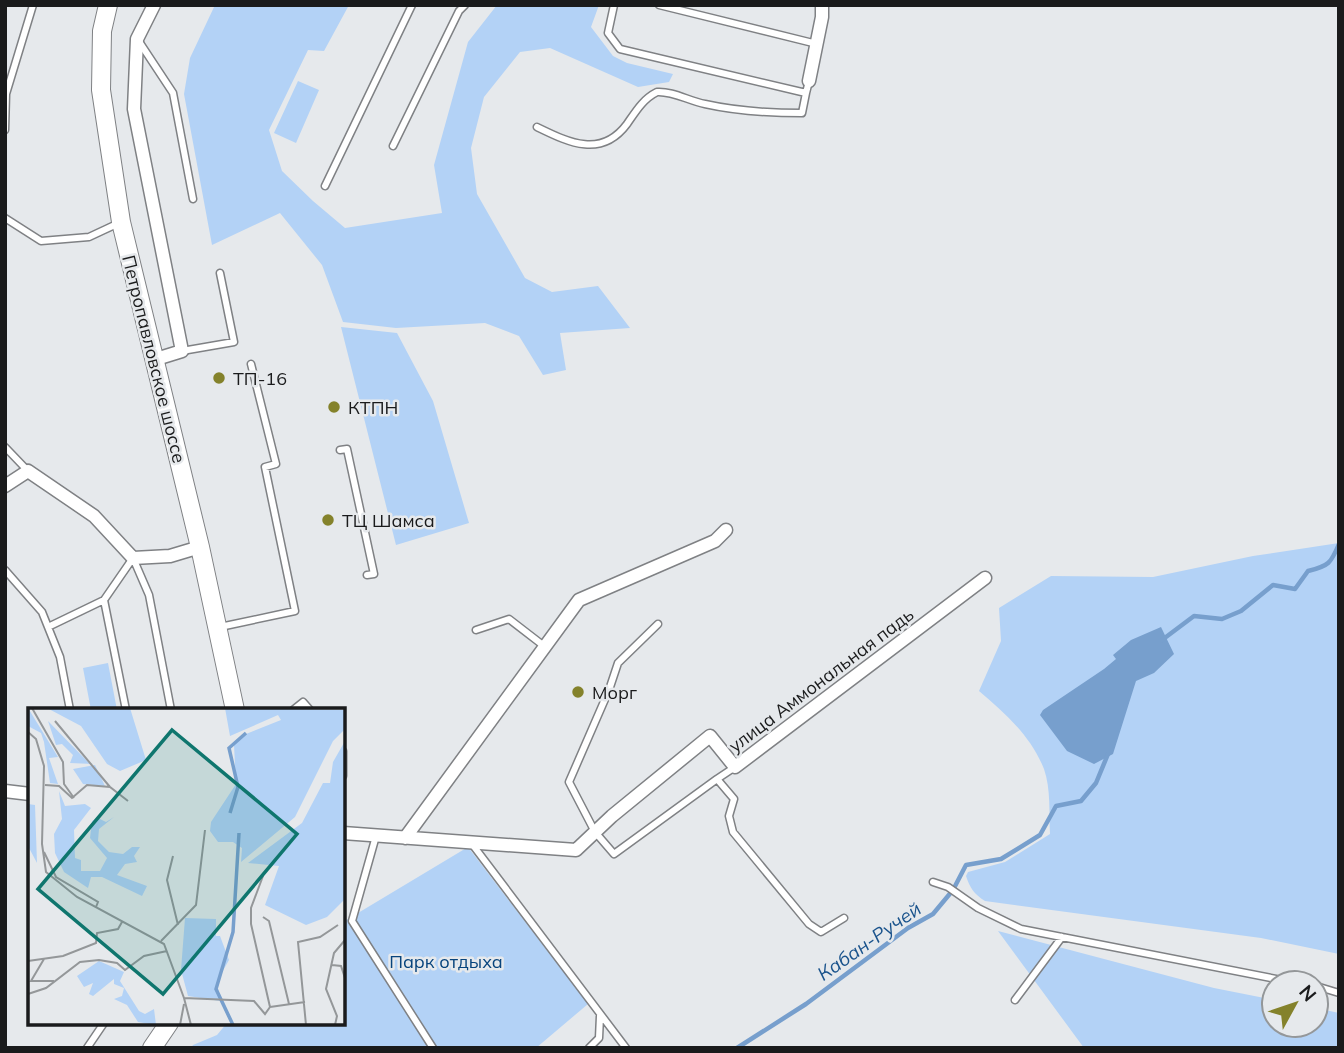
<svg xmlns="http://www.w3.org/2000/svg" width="1344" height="1053" font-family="Mulish,sans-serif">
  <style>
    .green { fill: #b3d2f6 }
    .water { fill: #779fcd }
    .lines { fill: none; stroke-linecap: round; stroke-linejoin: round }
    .stream { stroke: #779fcd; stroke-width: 4.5 }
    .service-casing { stroke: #7f8184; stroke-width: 9 }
    .minor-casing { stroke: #7f8184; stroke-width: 15 }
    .secondary-casing { stroke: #7f8184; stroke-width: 20 }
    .service { stroke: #fff; stroke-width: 6 }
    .minor { stroke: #fff; stroke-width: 12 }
    .secondary { stroke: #fff; stroke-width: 18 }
    .poi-dot { fill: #84822b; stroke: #e6e9ec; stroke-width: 2.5 }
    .labels { text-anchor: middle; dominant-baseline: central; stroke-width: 5; stroke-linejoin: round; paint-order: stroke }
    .street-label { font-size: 18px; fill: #1a1b1c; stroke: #e6e9ec }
    .poi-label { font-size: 18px; fill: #1a1b1c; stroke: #e6e9ec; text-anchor: start }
    .park-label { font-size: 18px; fill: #07447d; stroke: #e6e9ec }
    .water-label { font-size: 19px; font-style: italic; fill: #1a538c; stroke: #e6e9ec }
    .inset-river { fill: none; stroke: #779fcd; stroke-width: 3.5 }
    .inset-road { fill: none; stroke: #949799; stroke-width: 2 }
    .view { fill: #0f766e; fill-opacity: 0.15; stroke: #0f766e; stroke-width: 3.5 }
    .inset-edge { fill: none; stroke: #1a1b1c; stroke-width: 3.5 }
  </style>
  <rect width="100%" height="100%" fill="#e6e9ec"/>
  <!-- green -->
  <path class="green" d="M215 5H349L324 51 308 50 269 130 282 171 313 201 345 228 442 213 434 165 468 42 497 5H599L591 27 613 56 627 63 673 74 669 82 638 87 550 48 520 52 484 97 471 148 477 194 525 278 552 292 598 286 630 328 560 333 566 370 543 375 519 336 485 323 396 328 343 322 322 265 280 213 212 245 184 94 190 58Z
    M298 81 319 90 296 143 274 133Z
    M341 327 397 333 433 401 469 523 396 545Z
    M1339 543V954L1261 938 985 901C974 894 970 888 966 876L968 872 1005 862 1050 834C1049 814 1051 789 1044 769 1031 736 1005 713 979 691L1001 641 999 608 1051 576 1153 577 1253 556Z
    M108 663 117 710H91L83 668Z
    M468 847 588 1004 536 1048H191L193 1045 217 1035 227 1023H343V922Z
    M998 931 1214 988 1274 1000V1025H1316V1008L1339 1013V1048H1084Z"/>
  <!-- water -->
  <path class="water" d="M1161 627 1174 654 1154 673 1136 681 1113 754 1094 764 1067 751 1040 715 1043 710 1104 669 1116 659 1113 655 1131 640Z"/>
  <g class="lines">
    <!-- stream -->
    <path class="stream" d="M1162 640 1194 616 1222 619 1241 611 1273 585 1295 589 1308 571C1329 566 1331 563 1339 544
      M737 1048 806 1004 908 928 933 914 953 890 966 865 1001 859 1040 835 1056 806 1081 801 1096 783 1108 754"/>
    <!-- service casing -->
    <g class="service-casing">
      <path id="service" d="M614 5 608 33 620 49 806 93 809 81
        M659 5 817 44
        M138 40 173 93 193 199
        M537 127C568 142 601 159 627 124 636 111 643 99 657 92 673 91 689 101 705 104 736 111 769 113 802 113L806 93
        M5 130 6 94 33 5
        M393 146 459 11 465 5
        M325 186 412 5
        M5 218 41 241 89 237 119 223
        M182 351 234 342 220 273
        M5 447 28 471
        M340 450 347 449 374 574 367 575
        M133 558 149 595 171 710
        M5 570 42 612 60 657 70 710
        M658 624 618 663 609 690 569 782 595 832 614 854 717 779 734 799 729 816 733 832 809 924 821 932 844 918
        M48 627 104 600
        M220 627 295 611 265 467 276 464 251 364
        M476 630 509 619 544 646
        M126 710 104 600 133 558
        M293 710 303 702 310 710
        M343 751V776
        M717 779 735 767
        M376 836 352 921 433 1048
        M472 844 626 1048
        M933 882 948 887 978 908 1021 929 1297 983
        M1316 986 1339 993
        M1015 1000 1062 937
        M87 1048 104 1023
        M589 1048 599 1038 600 1016"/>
    </g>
    <!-- minor casing -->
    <g class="minor-casing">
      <path id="minor" d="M809 81 822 17V5
        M153 360 182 351 134 109 137 39 154 5
        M5 486 28 471 94 516 133 558 170 556 200 547
        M5 791 30 794
        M343 833 576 850 612 816 710 736 735 767 985 578
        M405 838 579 600 715 541 726 530"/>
    </g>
    <!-- secondary casing -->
    <g class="secondary-casing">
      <path id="secondary" d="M108 5 102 31 101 90 121 222 200 547 235 710
        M152 1048 169 1023"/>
    </g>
    <!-- service -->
    <use href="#service" class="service"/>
    <!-- minor -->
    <use href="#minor" class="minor"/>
    <!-- secondary -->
    <use href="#secondary" class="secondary"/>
  </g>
  <!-- markers -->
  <g class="poi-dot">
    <circle cx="219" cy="378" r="7"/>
    <circle cx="334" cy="407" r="7"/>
    <circle cx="328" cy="520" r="7"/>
    <circle cx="578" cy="692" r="7"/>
  </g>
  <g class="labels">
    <!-- street labels -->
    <g class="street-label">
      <text transform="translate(154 359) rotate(76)">Петропавловское шоссе</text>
      <text transform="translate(821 680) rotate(-37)">улица Аммональная падь</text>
    </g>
    <!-- poi labels -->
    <g class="poi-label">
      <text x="233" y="378">ТП-16</text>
      <text x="348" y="407">КТПН</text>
      <text x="342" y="520">ТЦ Шамса</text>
      <text x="592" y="692">Морг</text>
    </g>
    <!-- park labels -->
    <g class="park-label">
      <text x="446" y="961">Парк отдыха</text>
    </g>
    <!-- water labels -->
    <g class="water-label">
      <text transform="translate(869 941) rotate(-35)">Кабан-Ручей</text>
    </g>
  </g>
  <!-- overview -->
  <g transform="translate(28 708)">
    <rect width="317" height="317" fill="#e6e9ec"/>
    <path d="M0 0 30 49 21 50 30 76 22 75 16 34 13 25 0 18ZM19 0H102L118 52 92 63 79 56 53 18ZM197 0 317 2V21L305 33 267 109 213 154 214 140 205 134H190L182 123 183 114 208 76 206 37 213 28 253 12 250 7 202 28ZM20 13 61 55 65 56 42 55 45 47 34 36 28 37ZM317 33V191L299 209 278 217 237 197 251 158 220 155 274 115 295 75H302L305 54ZM67 57 77 78 55 76 45 61ZM0 76V96L7 97 9 155 0 138ZM31 83 37 98 57 96 63 100 46 122 47 150 53 152V163H72L79 150 62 130 64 113 70 110 78 114 86 109 71 121 70 133 81 144 95 146 104 139H112L106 148 109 154 97 156 89 167 119 178 114 188 74 169H63L60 180 36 164 27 145 26 126 34 111ZM157 210 188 211V228H192L201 252 189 273 192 293 160 288 153 262ZM71 253 96 264 92 273 111 303 117 306 126 301 128 317 110 314 99 297 86 291 94 288 96 280 86 276V271L65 288 61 286 65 275 56 279 49 268Z" fill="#b3d2f6"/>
    <path class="inset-river" d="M202 105 210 79 201 40 218 25M205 317 188 281 205 224 211 125"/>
    <path class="inset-road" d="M4 0 35 54 36 76 46 90M27 13 82 79M0 24 8 31 16 58 14 136 18 164 49 189 136 236 156 290M17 77 31 78 44 90 59 77 82 79 100 93M16 144 28 169 70 194 68 199M145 148 139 172 150 217M235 168 223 200V216L242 299M235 209 241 213 261 296M133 233 168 197 177 122M16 251 3 273H26M0 253 35 248 68 235 69 225 90 221 94 214M304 257 313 258 317 270M0 286 18 280 52 254 71 252 89 255 97 262 116 248 139 243M156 290 226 293 237 306 242 299M156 290 163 317M242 299 277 294M152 317 156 296M278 317 270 234 292 229 310 217M307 317 309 308 298 281 306 245 317 232"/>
    <path class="view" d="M144 22 269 126 135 286 10 181Z"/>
    <rect width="317" height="317" class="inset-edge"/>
  </g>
  <!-- border -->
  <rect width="1344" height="1053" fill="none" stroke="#1a1b1c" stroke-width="14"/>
  <!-- north arrow -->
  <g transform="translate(1295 1004) rotate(50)"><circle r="33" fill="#e6e9ec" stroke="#949799" stroke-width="2"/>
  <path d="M0-5L12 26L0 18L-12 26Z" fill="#84822b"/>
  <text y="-10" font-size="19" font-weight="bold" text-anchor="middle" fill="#1a1b1c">N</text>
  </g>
</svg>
